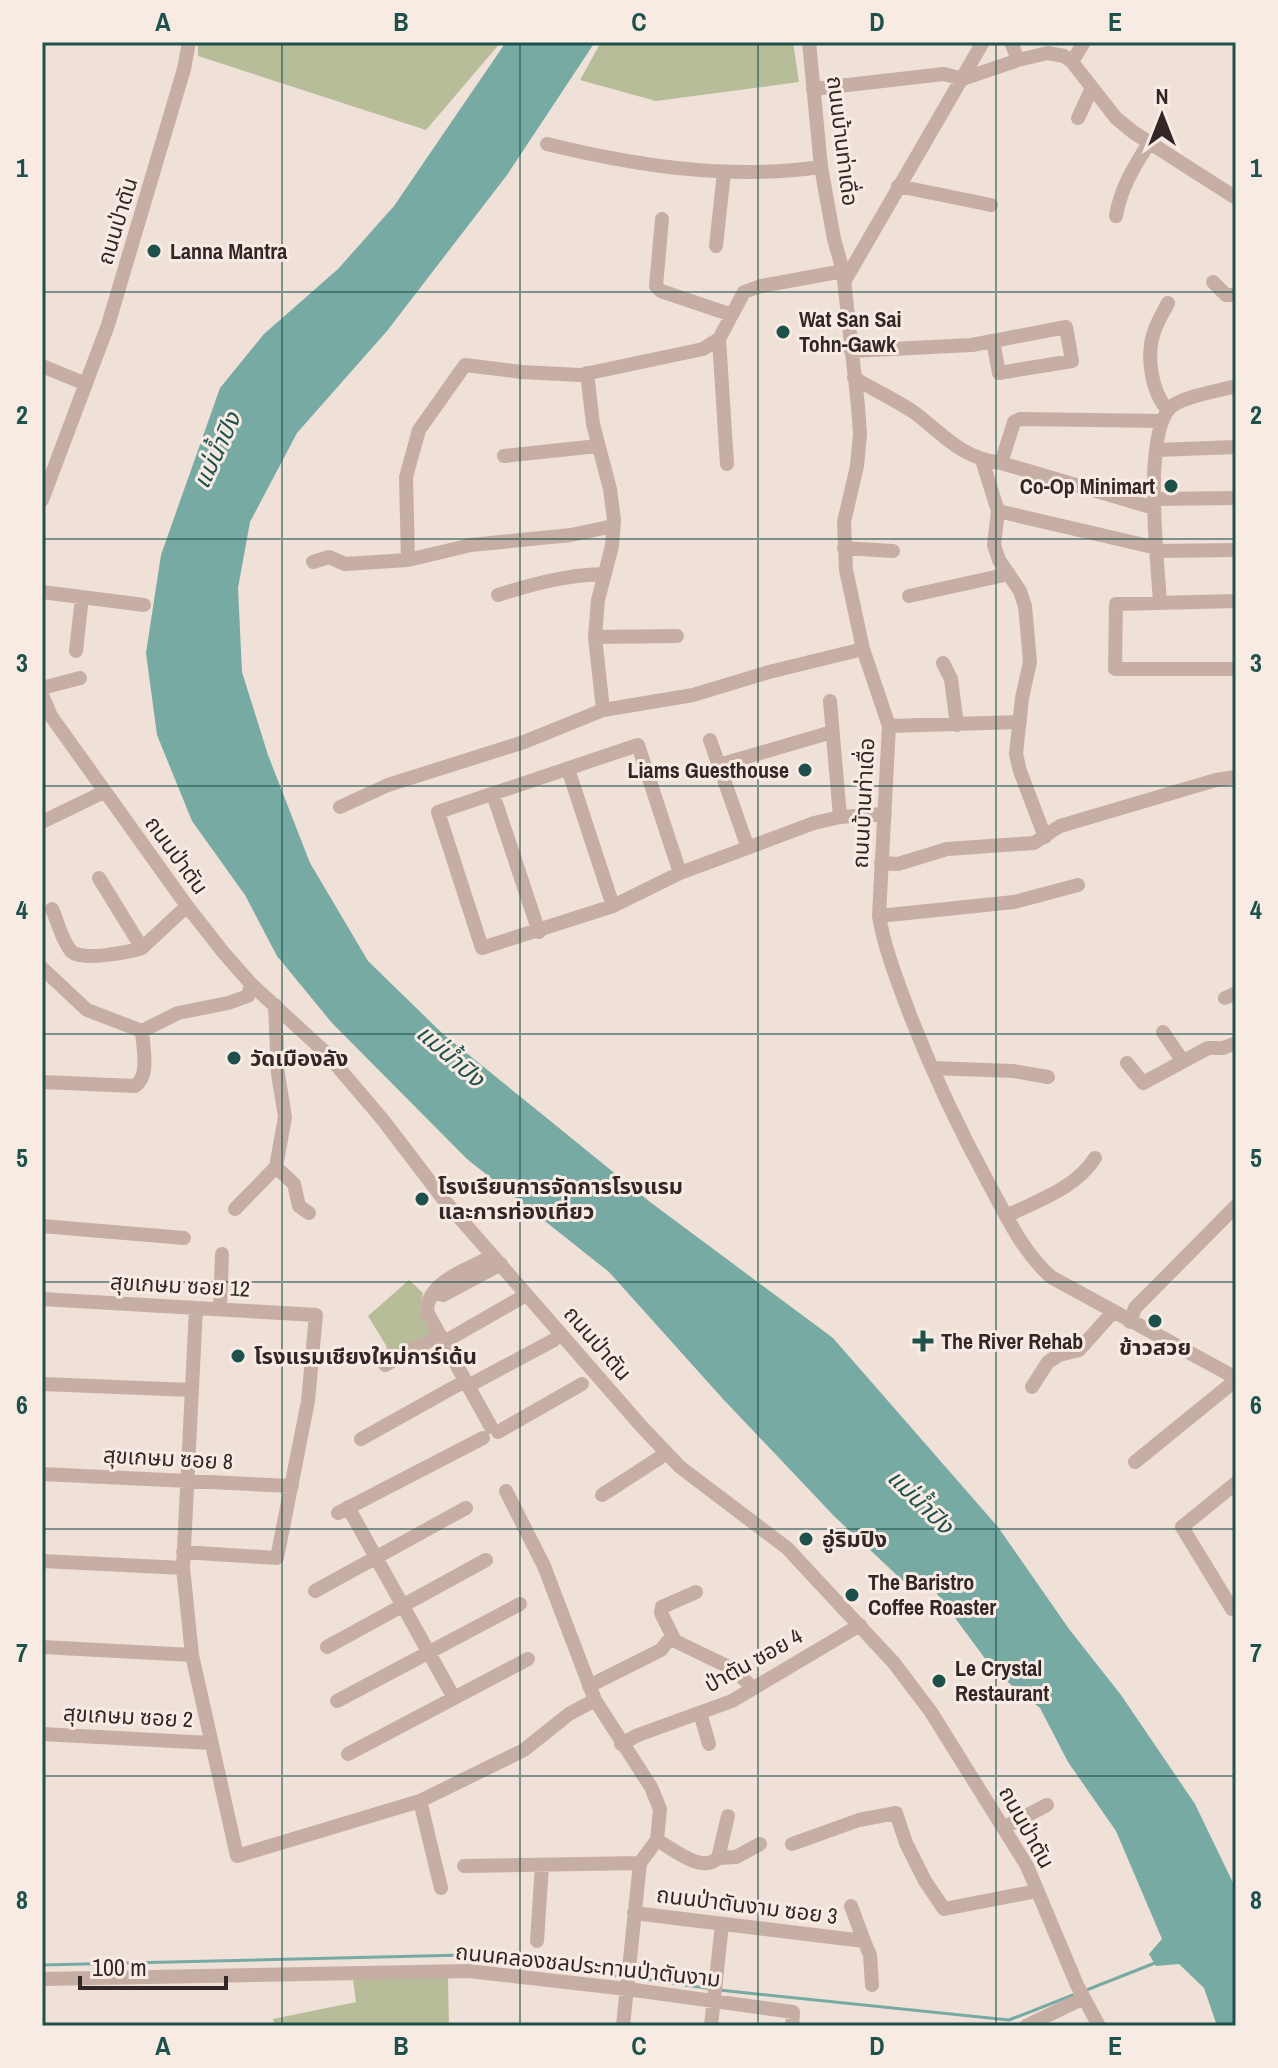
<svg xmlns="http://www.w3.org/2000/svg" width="1278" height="2068" font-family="'Archivo Narrow','Noto Sans Thai',sans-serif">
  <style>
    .green { fill: #b7bd99 }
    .water { fill: #78aaa4 }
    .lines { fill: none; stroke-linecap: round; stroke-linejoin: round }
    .stream { stroke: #78aaa4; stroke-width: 3 }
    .minor { stroke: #c6aea5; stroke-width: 14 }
    .grid { fill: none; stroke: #1e514b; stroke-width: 2; stroke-opacity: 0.55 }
    .poi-dot { fill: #1e514b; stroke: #f7ebe3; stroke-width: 3 }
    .labels { text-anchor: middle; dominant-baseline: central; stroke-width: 6; stroke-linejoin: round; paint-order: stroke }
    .street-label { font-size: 22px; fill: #322726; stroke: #f7ebe3 }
    .poi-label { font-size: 22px; font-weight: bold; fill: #322726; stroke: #f7ebe3; text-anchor: start }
    .water-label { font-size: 24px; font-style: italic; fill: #1e514b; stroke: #f7ebe3 }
    .neatline { fill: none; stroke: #1e514b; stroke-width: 3 }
    .grid-label { font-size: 26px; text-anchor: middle; font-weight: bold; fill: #1e514b }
  </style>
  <rect width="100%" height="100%" fill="#efe0d8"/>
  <!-- green -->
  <path class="green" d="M198 42H501L426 130 198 56Z
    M601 42H793L799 82 656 101 580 80Z
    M409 1280 423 1293 420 1308 433 1333 383 1361 387 1347 368 1316Z
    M448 1977 449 2026H275L273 2019 356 2002 353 1979Z"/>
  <!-- water -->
  <path class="water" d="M506 42H595L507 175 387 331 297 433 250 522 238 588 242 672 268 755 310 863 368 961 443 1034 543 1115 650 1202 833 1338 998 1527 1069 1629 1121 1695 1195 1804 1235 1887 1236 2026H1217L1204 1988 1179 1964 1156 1966 1149 1954 1162 1939 1116 1831 1068 1762 1040 1708 995 1672 924 1576 903 1581 834 1516 723 1399 609 1272 467 1159 332 1023 277 956 245 895 192 821 157 735 146 653 161 555 220 388 264 334 338 269 394 206Z"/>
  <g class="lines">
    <!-- stream -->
    <path class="stream" d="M42 1965 464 1955 625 1977
      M632 1977 712 1989
      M719 1990 1009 2020 1073 1995
      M1084 1991 1155 1963"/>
    <!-- minor -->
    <path class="minor" d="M809 42 821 167 834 239 843 271 858 406 860 434 857 466 844 522 846 570 863 649 889 726 879 916C885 951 898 982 910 1015 933 1074 960 1131 990 1186 1008 1219 1023 1252 1051 1277L1236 1378
      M1011 42 1018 60
      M1072 62 1084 42
      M813 89 944 74 963 79 1018 60 1048 53 1064 56 1072 62 1116 118 1133 132 1236 198
      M1078 118 1092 88
      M547 144C636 166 730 180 821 167
      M898 186 991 205
      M1116 216C1121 187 1134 167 1149 143
      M662 219 656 286 661 291 732 315
      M716 246 724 172
      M844 282 983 42
      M1213 282 1226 295H1236
      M719 339 727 464
      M851 351 972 345 1066 327 1072 361 999 373 993 341
      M42 366 86 384
      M587 373 593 424 610 489 614 520 612 546 598 600 595 637 603 710
      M854 378C874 390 896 400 915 413 944 435 961 458 1001 463L1154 508
      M1168 410C1151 392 1146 355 1154 332 1157 322 1163 313 1168 303
      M1156 450 1236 447
      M504 456 598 446
      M982 460 998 511 1157 548
      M1001 463 1014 422 1020 419 1162 421
      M1154 499 1236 498
      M42 500 108 325 184 69 189 42
      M998 511 994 545 999 560 1020 591 1025 606 1030 662 1022 698 1016 754 1020 771 1045 837
      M844 548 893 551
      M1157 551 1236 550
      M408 560 406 477 419 430 465 365 522 372 580 375 703 349 719 339 744 292 761 286 843 271
      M313 562 329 557 345 564 408 560 471 545 571 535 613 526
      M42 592 144 605
      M498 595C533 584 566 575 603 574
      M909 596 1009 574
      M1236 601 1116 604 1115 669H1236
      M1160 603C1158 564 1142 434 1171 407 1183 396 1219 391 1236 386
      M595 637 677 636
      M76 651 82 597
      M943 663 951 679 957 725
      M42 688 80 678
      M42 695 51 716 187 906 223 952 251 984 326 1053 383 1120 444 1200 642 1427 680 1467 787 1548 894 1663 931 1712 1027 1866 1077 1985 1099 2026
      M830 701 840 817
      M889 726 1020 722
      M710 740 748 848
      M719 765 832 732
      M568 769 613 906
      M493 794 539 932
      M340 807 388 785 524 742 603 710 693 695 769 672 863 649
      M42 822 104 792
      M881 863 898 864 947 849 1034 843 1060 826 1216 780 1236 777
      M680 873 638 745 438 812 482 948 613 906 680 873 814 823 840 817 885 814
      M99 878 142 948 187 906
      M52 909C58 922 62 941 71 951 81 962 129 952 142 948
      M879 916 1014 902 1078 885
      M42 968 87 1010 142 1031
      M1225 998 1236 993
      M1163 1032 1182 1060
      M1127 1063 1143 1083 1208 1048H1223L1236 1043
      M932 1068 1013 1071 1048 1077
      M42 1082 135 1086C150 1076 143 1048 142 1031L178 1013 228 1003 248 996 251 984
      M276 1167 294 1184 299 1206 309 1213
      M235 1209 276 1167 285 1117 278 1074 275 1005
      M1007 1216C1038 1200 1075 1189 1095 1158
      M42 1226 184 1238
      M433 1293 443 1295 501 1264
      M42 1299 316 1315 308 1401 277 1558 183 1552
      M196 1308 183 1568 192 1655 237 1856 420 1801 524 1750 569 1714 595 1700
      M220 1309 222 1254
      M1130 1322 1135 1308 1236 1206
      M444 1342 519 1299
      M385 1365 440 1335
      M42 1384 191 1390
      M468 1386 554 1340
      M1032 1387 1048 1362 1059 1355 1079 1350 1113 1312
      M491 1427 427 1312C426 1281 471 1268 493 1256
      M498 1432 582 1384
      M361 1439 465 1381
      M1135 1462 1236 1380
      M42 1474 292 1486
      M506 1491 544 1566 595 1700 651 1787 660 1809 657 1840 640 1863 623 2026
      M602 1495 667 1453
      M348 1507 454 1698
      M338 1513 483 1438
      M42 1561 183 1568
      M315 1591 466 1508
      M1232 1609 1182 1527 1236 1483
      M675 1641 661 1613 662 1607 696 1592
      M42 1647 192 1655
      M327 1647 486 1560
      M589 1686 661 1650 668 1641H675L733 1669 752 1687
      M337 1701 520 1604
      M700 1713 709 1744
      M42 1734 211 1743
      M621 1744 638 1735 732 1701 860 1625
      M348 1754 528 1659
      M420 1801 441 1888
      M1005 1827 1047 1805
      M657 1840C673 1849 702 1874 718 1858L728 1816
      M792 1844 859 1820 896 1813 906 1843 925 1881 944 1909 1037 1891
      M718 1858 736 1857 760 1844
      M464 1866 640 1863
      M634 1913 864 1941 851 1906
      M537 1941 542 1865
      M864 1941 870 1955 872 1985
      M42 1979 468 1971 627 1989 793 2012 792 2026
      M711 2026 722 1924
      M1026 2026 1084 1998"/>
  </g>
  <!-- grid -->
  <path class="grid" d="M282 42V2026M520 42V2026M758 42V2026M996 42V2026M42 292H1236M42 539H1236M42 786H1236M42 1034H1236M42 1282H1236M42 1529H1236M42 1776H1236"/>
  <!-- markers -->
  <g class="poi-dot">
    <circle cx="154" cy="251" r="8"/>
    <circle cx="783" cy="332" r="8"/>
    <circle cx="1171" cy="486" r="8"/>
    <circle cx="805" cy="770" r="8"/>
    <circle cx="234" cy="1058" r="8"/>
    <circle cx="422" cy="1199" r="8"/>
    <circle cx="1155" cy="1321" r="8"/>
    <path d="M919 1329h8v8h8v8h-8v8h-8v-8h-8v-8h8z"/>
    <circle cx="238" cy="1356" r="8"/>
    <circle cx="806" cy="1539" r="8"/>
    <circle cx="852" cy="1595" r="8"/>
    <circle cx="939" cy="1681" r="8"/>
  </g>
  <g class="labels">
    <!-- street labels -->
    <g class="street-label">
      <text transform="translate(843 141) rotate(83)">ถนนบ้านท่าเดื่อ</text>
      <text transform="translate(117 221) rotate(-73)">ถนนป่าตัน</text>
      <text transform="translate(863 803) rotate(-87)">ถนนบ้านท่าเดื่อ</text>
      <text transform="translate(177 855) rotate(54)">ถนนป่าตัน</text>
      <text transform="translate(180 1285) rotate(3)">สุขเกษม ซอย 12</text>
      <text transform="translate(598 1343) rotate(49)">ถนนป่าตัน</text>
      <text transform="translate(168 1458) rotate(3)">สุขเกษม ซอย 8</text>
      <text transform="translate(753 1660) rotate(-29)">ป่าตัน ซอย 4</text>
      <text transform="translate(128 1716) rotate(3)">สุขเกษม ซอย 2</text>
      <text transform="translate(1027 1827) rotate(61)">ถนนป่าตัน</text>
      <text transform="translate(747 1905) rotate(7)">ถนนป่าตันงาม ซอย 3</text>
      <text transform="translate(588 1965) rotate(6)">ถนนคลองชลประทานป่าตันงาม</text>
    </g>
    <!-- poi labels -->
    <g class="poi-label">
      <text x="170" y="251">Lanna Mantra</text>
      <text x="799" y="319">Wat San Sai<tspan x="799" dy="25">Tohn-Gawk</tspan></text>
      <text x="1155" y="486" text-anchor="end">Co-Op Minimart</text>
      <text x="789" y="770" text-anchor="end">Liams Guesthouse</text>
      <text x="250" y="1058">วัดเมืองลัง</text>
      <text x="438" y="1186">โรงเรียนการจัดการโรงแรม<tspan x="438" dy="25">และการท่องเที่ยว</tspan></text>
      <text x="941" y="1341">The River Rehab</text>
      <text x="1155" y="1347" text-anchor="middle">ข้าวสวย</text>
      <text x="254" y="1356">โรงแรมเชียงใหม่การ์เด้น</text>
      <text x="822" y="1539">อู่ริมปิง</text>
      <text x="868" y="1582">The Baristro<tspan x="868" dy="25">Coffee Roaster</tspan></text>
      <text x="955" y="1668">Le Crystal<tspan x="955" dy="25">Restaurant</tspan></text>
    </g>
    <!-- water labels -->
    <g class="water-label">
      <text transform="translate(216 450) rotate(-65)">แม่น้ำปิง</text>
      <text transform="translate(451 1055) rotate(41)">แม่น้ำปิง</text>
      <text transform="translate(921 1501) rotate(44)">แม่น้ำปิง</text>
    </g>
  </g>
  <!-- border -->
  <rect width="1278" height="2068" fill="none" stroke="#f7ebe3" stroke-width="88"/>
  <!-- north arrow -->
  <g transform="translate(1162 116)" stroke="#f7ebe3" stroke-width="6" paint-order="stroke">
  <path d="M0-6L14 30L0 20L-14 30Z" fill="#322726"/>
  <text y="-12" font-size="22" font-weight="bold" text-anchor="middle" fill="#322726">N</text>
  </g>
  <!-- scale -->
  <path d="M80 1976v12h146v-12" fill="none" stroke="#322726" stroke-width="4"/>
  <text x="92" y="1976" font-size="24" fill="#322726" stroke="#f7ebe3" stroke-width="6" paint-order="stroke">100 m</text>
  <rect x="44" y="44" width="1190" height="1980" class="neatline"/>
  <g class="grid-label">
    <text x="163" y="31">A</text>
    <text x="401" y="31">B</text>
    <text x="639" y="31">C</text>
    <text x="877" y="31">D</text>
    <text x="1115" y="31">E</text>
    <text x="22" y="177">1</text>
    <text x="1256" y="177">1</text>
    <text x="22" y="424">2</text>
    <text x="1256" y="424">2</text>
    <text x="22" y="672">3</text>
    <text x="1256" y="672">3</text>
    <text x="22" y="919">4</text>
    <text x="1256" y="919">4</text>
    <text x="22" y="1167">5</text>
    <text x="1256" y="1167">5</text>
    <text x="22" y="1414">6</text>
    <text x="1256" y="1414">6</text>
    <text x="22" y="1662">7</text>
    <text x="1256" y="1662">7</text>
    <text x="22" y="1909">8</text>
    <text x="1256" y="1909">8</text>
    <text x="163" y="2055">A</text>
    <text x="401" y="2055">B</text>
    <text x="639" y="2055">C</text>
    <text x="877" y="2055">D</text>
    <text x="1115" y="2055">E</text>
  </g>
</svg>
